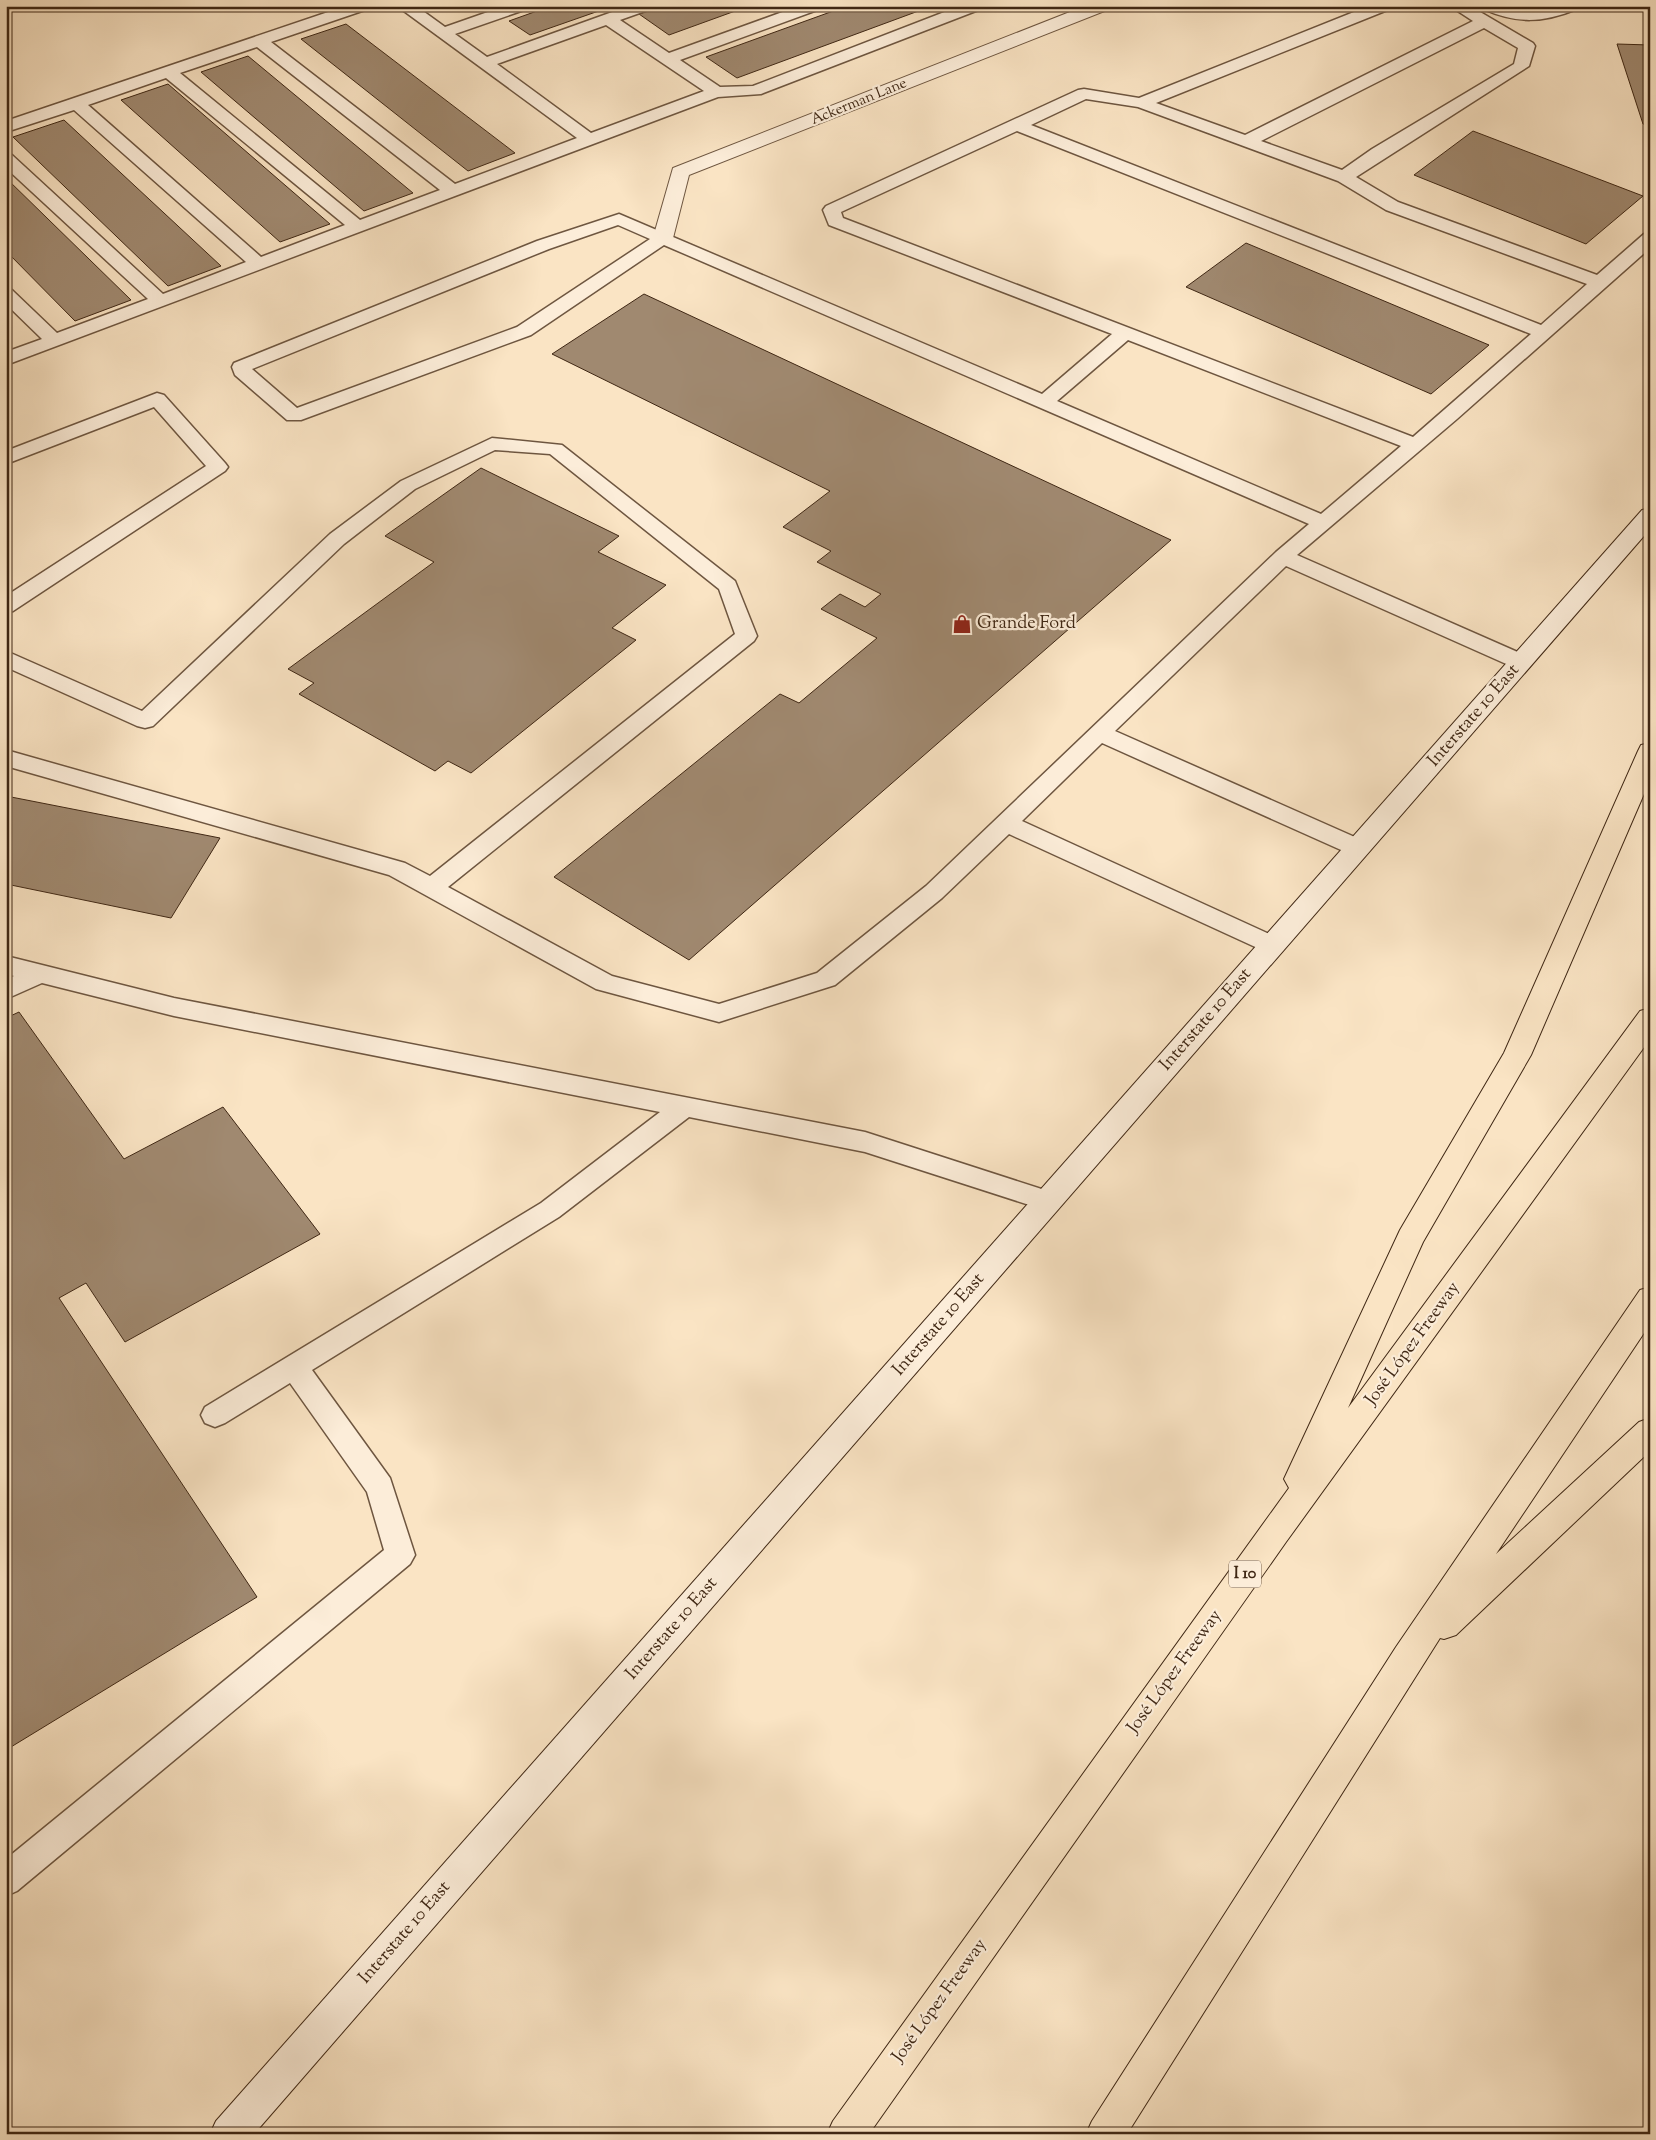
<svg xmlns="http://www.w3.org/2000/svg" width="1656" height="2140" font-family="'Sorts Mill Goudy',serif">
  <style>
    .building { fill: #a08970; stroke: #3f2714 }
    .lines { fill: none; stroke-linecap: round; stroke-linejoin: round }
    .lane-casing { stroke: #6e5640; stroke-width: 3 }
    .street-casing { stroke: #6e5640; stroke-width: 2 }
    .secondary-casing { stroke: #3f2714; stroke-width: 2 }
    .highway-casing { stroke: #3f2714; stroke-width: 2 }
    .lane { fill: #fcedd9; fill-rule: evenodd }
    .street { fill: #fcedd9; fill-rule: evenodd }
    .secondary { fill: #fcedd9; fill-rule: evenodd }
    .highway { fill: #fae4c4; fill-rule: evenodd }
    .labels { text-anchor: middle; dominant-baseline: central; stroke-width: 4.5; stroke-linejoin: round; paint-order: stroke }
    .far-street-label { font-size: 15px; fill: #3f2714; stroke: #fcedd9 }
    .shield { fill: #fcedd9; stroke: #78624f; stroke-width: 1 }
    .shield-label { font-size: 16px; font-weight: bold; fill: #3f2714 }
    .poi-label { font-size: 18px; fill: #3f2714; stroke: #fcedd9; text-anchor: start }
    .street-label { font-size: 18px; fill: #3f2714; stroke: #fcedd9 }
  </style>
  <rect width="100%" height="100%" fill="#fae4c4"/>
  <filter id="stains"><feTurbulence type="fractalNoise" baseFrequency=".004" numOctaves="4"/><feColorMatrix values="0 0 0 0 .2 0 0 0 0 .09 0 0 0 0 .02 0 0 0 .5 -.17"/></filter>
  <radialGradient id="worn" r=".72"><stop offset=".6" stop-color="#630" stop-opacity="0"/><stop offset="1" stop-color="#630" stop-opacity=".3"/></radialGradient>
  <!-- building -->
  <path class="building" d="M551 6H613L530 35 509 21Z
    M662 6H749L669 35 639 14Z
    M847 6H932L737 78 706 57Z
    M346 24 515 153 468 171 301 39Z
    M1617 44 1650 45V125L1643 124Z
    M248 56 413 193 364 211 201 72Z
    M168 84 330 224 280 242 121 100Z
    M64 120 221 266 168 286 13 137Z
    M1473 131 1643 196 1586 244 1414 175Z
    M6 178 131 300 75 321 6 251Z
    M1246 243 1489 345 1431 394 1186 287Z
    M644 294 1171 540 689 960 554 877 780 694 799 703 877 638 821 609 840 594 865 607 881 594 817 562 831 551 783 527 830 491 552 354Z
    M481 468 619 536 598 552 666 585 612 628 636 640 471 773 448 761 435 771 299 694 314 683 288 669 434 562 385 536Z
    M6 796 220 838 171 918 6 884Z
    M19 1012 124 1159 223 1107 320 1234 125 1342 86 1283 59 1298 257 1597 6 1750V1018Z"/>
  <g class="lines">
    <!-- lane casing -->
    <g class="lane-casing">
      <path id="lane" d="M346 6H370L368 9 271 42 455 184 577 138 397 6H416L445 27 505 6H529L527 9 455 34 487 57 629 6H653L651 9 620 20 669 53 799 6H822L820 9 680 60 720 87 753 86 960 6H983L981 9 761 94 718 97 6 365V352L42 339 6 304V289L12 290 57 333 148 299 6 168V154L12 155 163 294 246 262 74 110 6 132V121ZM606 25 704 91 591 133 497 64ZM257 47 440 190 360 220 180 73ZM166 78 345 225 261 257 88 105Z
        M1369 6H1392L1390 9 1156 103 1245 135 1473 21 1450 6H1470L1533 43 1535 46 1529 66 1356 177 1398 202 1597 275 1644 234 1650 233V248L1457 419 1297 555 1529 657 1532 662 1529 667 1521 669 1513 667 1286 566 1115 731 1366 842 1370 848 1366 854 1358 856 1350 854 1102 743 1022 821 1280 939 1284 945 1280 951 1272 954 1264 951 1009 834 942 898 835 985 719 1022 596 989 389 875 6 766V750L405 863 430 876 735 634 719 589 550 454 495 450 415 489 344 544 153 726 145 728 137 726 6 667V651L142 711 330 534 401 481 492 438 562 445 735 581 757 636 754 641 448 887 612 976 719 1004 817 973 926 886 1276 552 1309 524 664 245 531 335 301 420H287L235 375 232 367 234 363 537 241 619 214 1042 394 1112 334 829 225 823 210 826 206 1078 90 1084 89 1139 98ZM1484 28 1518 48 1514 64 1372 149 1342 170 1261 141ZM1086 99 1138 107 1338 181 1386 210 1587 284 1541 325 1031 125ZM1017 131 1531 334 1413 437 843 218 841 212ZM618 225 650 239 517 327 297 408 252 369 549 249ZM1128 340 1401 446 1321 514 1057 401Z
        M1481 6H1503L1530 12 1557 6H1579L1577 9C1543 23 1517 24 1483 9Z
        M157 393 164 395 225 463 228 467 225 471 13 611 6 613V596L206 466 154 407 6 464V451Z
        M6 956 174 998 865 1132 1057 1194 1061 1201 1057 1208 1048 1211 865 1152 689 1117 559 1217 312 1370 390 1478 415 1555 410 1564 17 1891 6 1896V1859L384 1550 367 1492 290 1383 225 1423 215 1427 205 1423 201 1415 205 1407 541 1203 660 1112 174 1016 42 983 6 999V979L14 976 6 974Z"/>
    </g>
    <!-- street casing -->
    <g class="street-casing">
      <path id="street" d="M1085 6H1109L1107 10 689 175 673 238 670 242H656L653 238 673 168Z"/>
    </g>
    <!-- secondary casing -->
    <g class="secondary-casing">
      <path id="secondary" d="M1650 508V529L254 2134H210L216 2121 1642 510Z"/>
    </g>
    <!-- highway casing -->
    <g class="highway-casing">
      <path id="highway" d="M1650 743V780L1531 1055 1423 1242 1348 1408 1640 1011 1650 1008V1039L1286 1542 869 2134H827L833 2121 1289 1488 1284 1479 1400 1230 1504 1053 1638 751 1641 745Z
        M1650 1287V1324L1496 1554 1639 1422 1650 1418V1451L1456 1635 1444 1639 1440 1638 1127 2134H1086L1092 2121 1396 1647 1640 1290Z"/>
    </g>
    <!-- lane -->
    <use href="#lane" class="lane"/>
    <!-- street -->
    <use href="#street" class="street"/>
    <!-- secondary -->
    <use href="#secondary" class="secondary"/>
    <!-- highway -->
    <use href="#highway" class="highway"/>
  </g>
  <!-- icons -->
  <defs>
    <g id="shop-bare" transform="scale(1.5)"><path d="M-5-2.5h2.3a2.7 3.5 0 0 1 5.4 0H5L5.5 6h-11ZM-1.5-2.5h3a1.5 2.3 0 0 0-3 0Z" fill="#8f2418" stroke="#fcedd9" stroke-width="2.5" paint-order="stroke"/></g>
  </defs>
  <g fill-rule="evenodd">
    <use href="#shop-bare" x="962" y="624"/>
  </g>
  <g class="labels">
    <!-- far-street labels -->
    <g class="far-street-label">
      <text transform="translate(859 102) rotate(-22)">Ackerman Lane</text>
    </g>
    <!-- shield labels -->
    <rect class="shield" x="1229" y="1560.5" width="32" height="27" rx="4"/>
    <g class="shield-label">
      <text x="1245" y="1574">I 10</text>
    </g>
    <!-- poi labels -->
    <g class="poi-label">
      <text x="977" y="624">Grande Ford</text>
    </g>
    <!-- street labels -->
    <g class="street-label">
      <text transform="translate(1474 716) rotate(-49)">Interstate 10 East</text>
      <text transform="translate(1206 1020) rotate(-49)">Interstate 10 East</text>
      <text transform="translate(939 1325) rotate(-49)">Interstate 10 East</text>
      <text transform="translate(1413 1344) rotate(-54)">José López Freeway</text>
      <text transform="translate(672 1629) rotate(-49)">Interstate 10 East</text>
      <text transform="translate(1175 1672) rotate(-54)">José López Freeway</text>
      <text transform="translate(405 1933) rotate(-49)">Interstate 10 East</text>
      <text transform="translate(940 2001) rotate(-54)">José López Freeway</text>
    </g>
  </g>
  <!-- margin -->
  <rect width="1656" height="2140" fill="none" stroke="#fae4c4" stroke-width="25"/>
  <rect x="8" y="8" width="1641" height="2125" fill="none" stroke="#3f2714" stroke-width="2.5"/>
  <rect x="12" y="12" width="1631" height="2115" fill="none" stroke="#3f2714"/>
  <rect width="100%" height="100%" filter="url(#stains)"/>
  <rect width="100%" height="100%" fill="url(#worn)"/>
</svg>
